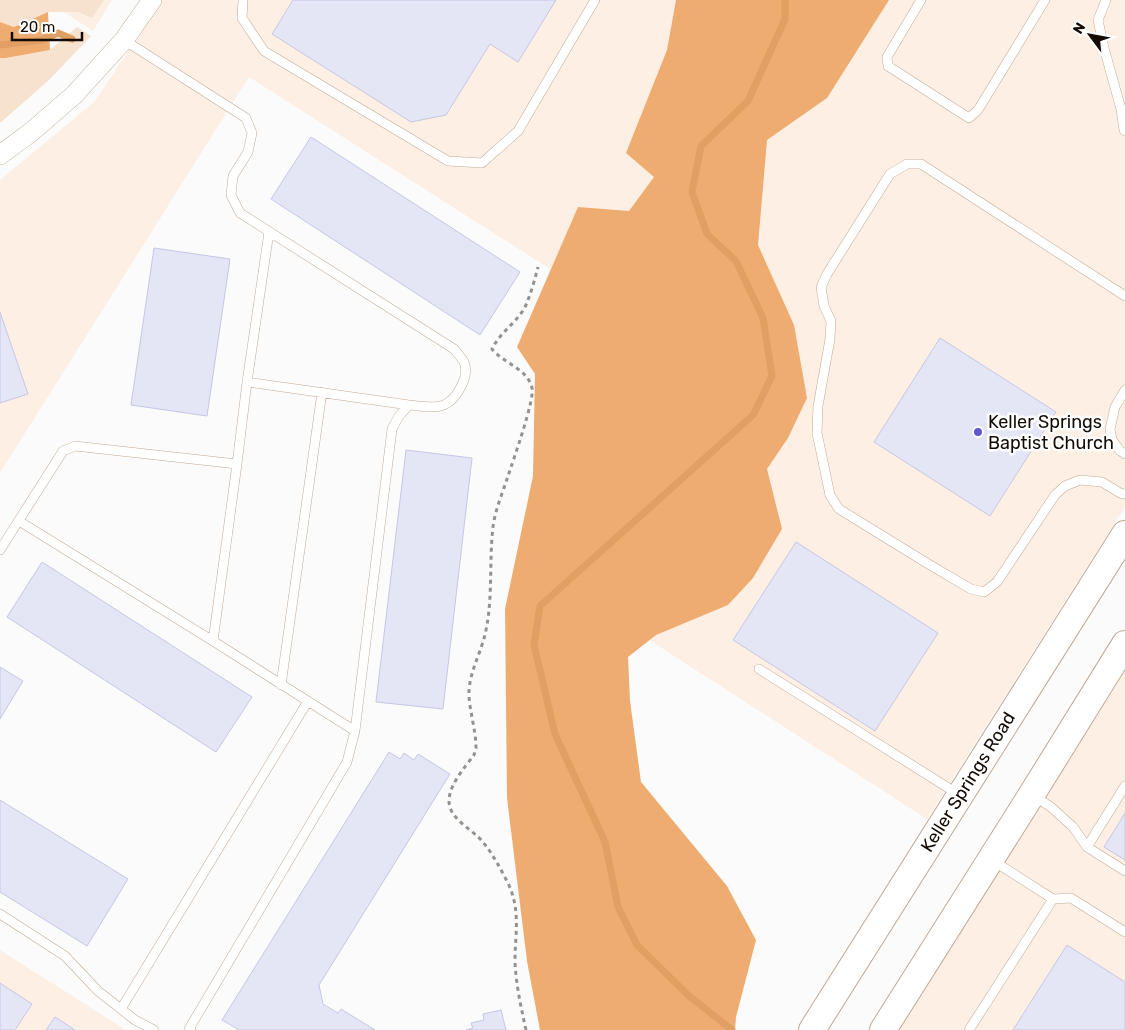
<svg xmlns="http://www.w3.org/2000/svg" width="1125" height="1030" font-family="Rubik,sans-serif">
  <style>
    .built { fill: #fdefe4 }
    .green { fill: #f7e2d0 }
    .forest { fill: #eeac70 }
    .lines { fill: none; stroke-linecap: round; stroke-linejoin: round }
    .stream { stroke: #e19f63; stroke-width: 7 }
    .building { fill: #e4e5f5; stroke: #c5c7e5 }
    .service-casing { stroke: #c2a993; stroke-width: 10 }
    .minor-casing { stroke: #c2a993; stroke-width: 20 }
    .secondary-casing { stroke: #c2a993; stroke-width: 28 }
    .path { stroke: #95918e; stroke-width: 3; stroke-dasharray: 4 4; stroke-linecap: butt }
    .service { stroke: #fff; stroke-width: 9 }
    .minor { stroke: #fff; stroke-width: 19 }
    .secondary { stroke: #fff; stroke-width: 26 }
    .poi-dot { fill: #6156cf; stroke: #fff; stroke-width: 2 }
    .labels { text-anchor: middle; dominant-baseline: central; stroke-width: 5; stroke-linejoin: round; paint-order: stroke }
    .poi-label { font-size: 18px; fill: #140b04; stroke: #fff; text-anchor: start }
    .street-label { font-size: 18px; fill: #140b04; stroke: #fff }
  </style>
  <rect width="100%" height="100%" fill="#fbfbfb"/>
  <!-- built -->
  <path class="built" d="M45 0H112L93 31Z
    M163 0H1125V507L927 819 646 638 778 418 550 269 249 77 0 473V180L94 102Z
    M1125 669V1030H897Z
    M0 950 126 1030H0Z"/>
  <!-- green -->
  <path class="green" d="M0 0H104L92 18 78 12H48L14 27 0 22Z
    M77 27 91 36 49 80 0 123V58H6L50 50Z"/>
  <!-- forest -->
  <path class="forest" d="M676 0H889L827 98 767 140 758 245 794 325 807 398 788 438 767 469 782 529 753 578 728 605 656 635 628 657 630 701 641 782 727 886 756 940 736 1017 735 1030H540L527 961 507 798 505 609 533 476 535 374 517 347 578 207 629 211 654 177 626 153 667 50Z
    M48 12 50 50 6 58H0V22L14 27Z"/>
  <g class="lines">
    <!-- stream -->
    <path class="stream" d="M0 45 42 40 58 33 72 39
      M732 1030 689 996 637 945 618 907 605 842 555 734 534 645 540 606 753 415 772 376 763 318 736 261 707 234 692 192 701 146 748 101 785 19V0"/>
  </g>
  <!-- building -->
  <path class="building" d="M293 0H556L518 62 490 44 446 115 411 122 272 34Z
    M311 137 520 272 480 335 271 199Z
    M154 248 230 259 207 416 131 405Z
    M0 312 28 394 0 403Z
    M940 338 1056 412 990 516 874 442Z
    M406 450 472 458 443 709 376 702Z
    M796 542 938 633 875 731 733 640Z
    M42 562 252 697 216 752 7 617Z
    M0 667 23 681 0 719Z
    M389 752 400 759 404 753 414 760 418 754 450 774 319 985 323 1004 338 1013 341 1009 375 1030H239L222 1020Z
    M0 800 128 879 87 946 0 892Z
    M1125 813V860L1104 847Z
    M1067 945 1125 982V1030H1013Z
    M0 983 32 1004 15 1030H0Z
    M501 1010 506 1030H466L473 1028 471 1023 484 1020 483 1014Z
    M55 1017 75 1030H46Z"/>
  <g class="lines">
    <!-- service casing -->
    <g class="service-casing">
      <path id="service" d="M243 0 242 18 264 51 448 161 482 163 518 131 595 0
        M921 0 887 57 888 66 969 118 978 110 1045 0
        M1106 0 1098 20 1104 48 1121 109 1124 130 1125 131
        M124 40 246 118 252 133 248 152 233 176 231 195 240 213 454 349C457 353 462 358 464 362 470 376 457 399 444 405 433 409 420 406 409 405L399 416 392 429 355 731 347 762 189 1029 191 1030
        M1125 296 921 164H907L890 174 827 274 821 287 824 306 831 321 830 339 818 406 817 433 830 495 839 509 930 565 971 589 984 592 997 582 1055 495 1065 486 1080 480 1102 482 1120 493 1125 494
        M247 382 409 405
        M1125 390 1115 407 1110 429 1112 440 1120 451 1125 454
        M19 521 213 641 355 731
        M0 550 63 451 75 446 237 464 247 382 269 232
        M213 641 237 464
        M759 669 958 794
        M281 685 322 392
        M1034 796 1051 807 1073 827 1087 847 1125 871
        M1087 847 1125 786
        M992 860 1053 899
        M0 914 65 956 98 991 135 1020 154 1030
        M121 1009 308 701
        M969 1030 1053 899 1071 898 1125 932"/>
    </g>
    <!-- minor casing -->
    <g class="minor-casing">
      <path id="minor" d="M0 155 30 133 74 95 124 40 152 0"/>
    </g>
    <!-- secondary casing -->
    <g class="secondary-casing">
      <path id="secondary" d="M812 1030 1125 534
        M883 1030 1032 794 1125 644"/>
    </g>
    <!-- path -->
    <path class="path" d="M526 1030C521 1007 516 985 515 962 515 933 521 911 508 883 500 868 493 854 482 841 472 829 449 819 449 801 449 785 465 767 474 755L476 748C476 731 470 713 469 696 468 673 482 652 486 630 493 596 489 561 493 527 495 510 503 492 508 476 513 461 535 399 532 388 528 369 503 363 492 349 500 332 518 322 526 305 531 293 535 279 538 267"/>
    <!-- service -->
    <use href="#service" class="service"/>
    <!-- minor -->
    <use href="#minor" class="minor"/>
    <!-- secondary -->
    <use href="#secondary" class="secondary"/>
  </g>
  <!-- markers -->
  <circle class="poi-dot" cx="978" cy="432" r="5"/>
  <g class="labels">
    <!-- poi labels -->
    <g class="poi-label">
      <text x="988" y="422">Keller Springs<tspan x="988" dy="21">Baptist Church</tspan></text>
    </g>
    <!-- street labels -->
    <g class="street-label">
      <text transform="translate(968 782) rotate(-58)">Keller Springs Road</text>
    </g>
  </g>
  <!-- north arrow -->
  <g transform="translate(1090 35) rotate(302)" stroke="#ffffff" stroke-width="4" paint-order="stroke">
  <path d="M0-4L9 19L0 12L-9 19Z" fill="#140b04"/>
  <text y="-8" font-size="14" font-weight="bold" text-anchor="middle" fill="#140b04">N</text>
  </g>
  <!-- scale -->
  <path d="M12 32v8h70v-8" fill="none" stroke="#140b04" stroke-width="2.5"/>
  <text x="20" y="32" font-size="15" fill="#140b04" stroke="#ffffff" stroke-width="4" paint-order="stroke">20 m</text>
</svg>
